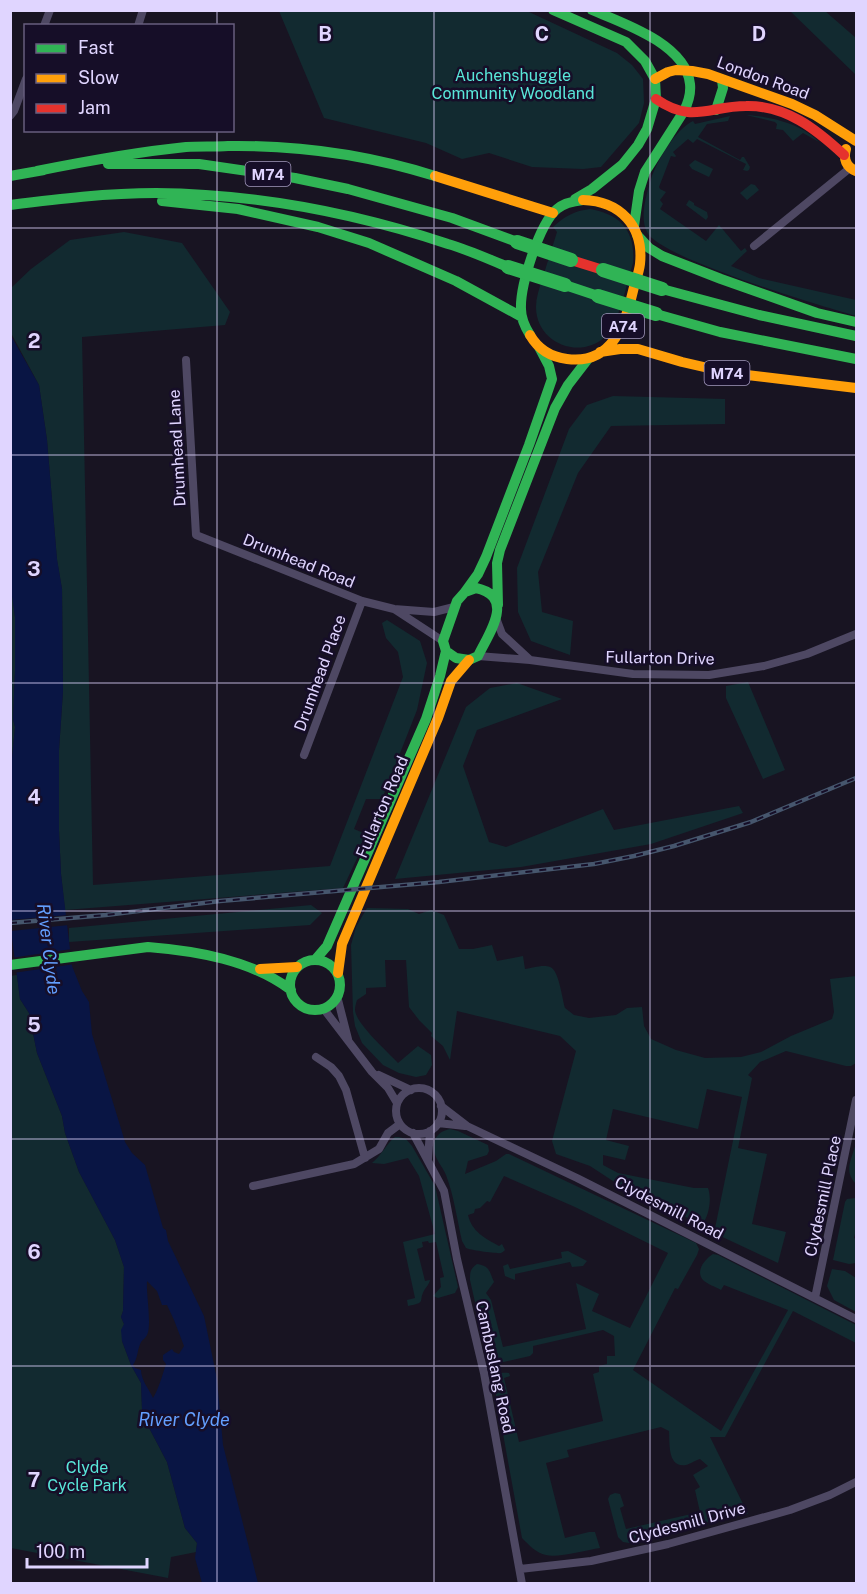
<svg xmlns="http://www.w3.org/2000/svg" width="867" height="1594" font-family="'Public Sans',sans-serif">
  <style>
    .green { fill: #122a30 }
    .water { fill: #091544; fill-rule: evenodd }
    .pier { fill: #181422 }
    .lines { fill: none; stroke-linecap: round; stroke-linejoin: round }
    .street { stroke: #4e4863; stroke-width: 8 }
    .fast { stroke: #30b455; stroke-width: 10 }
    .slow { stroke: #ff9f0a; stroke-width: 10 }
    .jam { stroke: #e5322d; stroke-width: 10 }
    .rail-casing { stroke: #46566d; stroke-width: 4.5 }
    .rail { stroke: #160e28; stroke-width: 2; stroke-dasharray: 7; stroke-linecap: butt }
    .fast-bridge { stroke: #30b455; stroke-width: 14 }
    .grid { fill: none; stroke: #e0d5ff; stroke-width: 1.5; stroke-opacity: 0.55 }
    .labels { text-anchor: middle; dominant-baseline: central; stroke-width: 5; stroke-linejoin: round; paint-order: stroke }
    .shield { fill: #160e28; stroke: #a399be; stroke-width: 1.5 }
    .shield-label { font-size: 15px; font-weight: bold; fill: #e0d5ff }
    .park-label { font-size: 16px; fill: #59e7d9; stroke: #160e28 }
    .street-label { font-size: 16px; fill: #e0d5ff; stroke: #160e28 }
    .water-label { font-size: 18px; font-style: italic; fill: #639fff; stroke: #160e28 }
    .grid-label { font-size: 20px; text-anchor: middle; font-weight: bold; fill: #e0d5ff; stroke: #160e28; stroke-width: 5; stroke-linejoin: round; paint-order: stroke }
  </style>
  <rect width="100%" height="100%" fill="#181422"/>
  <!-- green -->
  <path class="green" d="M279 11H527L617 53 632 65 643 79 644 103 639 123 601 167 583 169 532 167 489 153 462 159 426 143 324 118Z
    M790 11H825L856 38V75Z
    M746 115C769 116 803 124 819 142L803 133 793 141 783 130 776 129 777 124 775 122Z
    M730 116 728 121 707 124 698 137 740 160 742 157H744L750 167 749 170 747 171 743 170 746 164 697 139 693 143 688 139 673 152 676 156 675 157 671 156 659 187 660 189 666 192 660 200 663 204 660 209 706 241 719 225 741 251 745 248 747 251 731 266 759 278 856 300V316C822 306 659 258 647 232 639 216 647 194 651 179 657 160 676 129 693 121L695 124Z
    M695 160 713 169 709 177 692 169 689 165Z
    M751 184 755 185 759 190 747 200 740 193Z
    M689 200 694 203V205L707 212 708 217 706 220 686 205Z
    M590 209C620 214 636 231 633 263 627 282 619 323 606 336 580 361 536 343 536 307 536 298 539 289 542 280 547 264 552 248 557 232L553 227C565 216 574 211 590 209Z
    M124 232 182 243 230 312 225 325 82 337 93 885 330 866 403 677 398 652 386 638 382 623 387 620 420 641 427 663 417 710 382 799H366L354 829 368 835 343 888 65 910 61 874 59 831V750L63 691 62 589 57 560 47 440 39 385 11 333V288L31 269 70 240Z
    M613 396 725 399V424L611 426 578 473 538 572 542 612 573 621 570 655 531 641 518 612 517 568 569 429 587 405Z
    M11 582 15 617V671L13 719 15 727 11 768V900Z
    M748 682 785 770 763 779 726 698V686Z
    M517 683 562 699 477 730 463 766 489 842 506 847 603 809 614 830 739 806 743 813 651 844 521 867 395 879 466 707 490 688Z
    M311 905 322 913 310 925 69 942V928Z
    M367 908 408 909 419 914 431 910 444 915 459 949H473L492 945 497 961 523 956 525 969C532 968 543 964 550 967 559 970 562 998 565 1008L574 1015 589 1018 616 1015 627 1008 642 1007 644 1026 651 1039 676 1050 705 1058 741 1057 761 1052 791 1036 832 1019 834 1012 830 979 856 976V1063L851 1066H846L786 1051 760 1062 748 1075 752 1078 738 1148 767 1154 752 1224 786 1232 778 1263 714 1233 742 1097 707 1089 698 1129 613 1109 606 1140 629 1146 625 1160 603 1155V1165L618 1173 694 1188H708C712 1199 709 1216 702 1225L616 1183 590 1166 556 1154 552 1141 576 1051 560 1036 457 1011 450 1060 443 1046 431 1036 432 1033 419 1020 409 1007 406 960H385L386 987 366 988V994L357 1000C356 1003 355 1007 355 1010 356 1024 388 1052 398 1063L418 1046 431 1055 432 1065 426 1075 416 1077 399 1073 383 1065 362 1043 355 1026 353 1012 351 945 356 927Z
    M17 975 20 999 29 1013 37 1053 62 1116 65 1133 79 1172 115 1240 124 1267 123 1311 121 1317 124 1324 122 1341 131 1365 141 1383 142 1409 146 1422 167 1462 185 1528 197 1543 196 1552 171 1557 168 1578 11 1548 10 976Z
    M450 1129 458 1131 488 1145 489 1151 487 1155 468 1161 465 1174 496 1161 506 1154H509L696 1243 699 1249 697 1255 678 1289 675 1288 633 1370 721 1431 788 1310 724 1285 721 1290C716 1287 707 1284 703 1280 695 1271 705 1259 713 1254L718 1255 856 1325V1343L793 1311 725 1437H710L748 1514 708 1520 709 1522 629 1543 623 1542 618 1537 608 1499 610 1495 615 1493 620 1494 624 1506 620 1508 626 1529 700 1512 695 1490 700 1487 693 1475 708 1466 700 1459C696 1460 690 1464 686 1465 667 1468 670 1443 669 1431L661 1427 567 1450 569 1457 546 1463 565 1538 589 1532H595L600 1548C586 1550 558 1558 546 1555 536 1553 529 1545 522 1538L493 1379C497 1373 502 1372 509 1373L510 1376 504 1378 519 1442 603 1421 593 1374 599 1372V1366L607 1364V1356H615L614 1336 603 1330 533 1346V1353L530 1356 495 1364 488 1360 470 1280C470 1272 470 1269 477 1264 490 1266 489 1271 494 1282L486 1293 491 1300 503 1347 586 1329 576 1283 599 1294 592 1311 630 1328 668 1253 575 1207 504 1176 490 1202 487 1201 480 1208 475 1209 474 1213 468 1215C472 1232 485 1238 499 1246L502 1244 505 1250C504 1251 503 1252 501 1253 498 1254 470 1250 466 1248L462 1241C457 1219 454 1196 446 1175 443 1167 434 1158 434 1149 433 1138 439 1131 450 1129Z
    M395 1137H399L406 1139 412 1146 435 1186 458 1287 455 1293 438 1298 433 1296 441 1287 440 1278 444 1277 436 1242 429 1243 428 1241 422 1242 423 1247 417 1249 425 1281 430 1280C429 1284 427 1286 425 1289 417 1302 428 1302 408 1306L407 1300 415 1298 403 1242 435 1234 419 1176 408 1158 384 1164 372 1163C382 1155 386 1144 395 1137Z
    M856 1143V1184C843 1171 852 1159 856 1143Z
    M856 1198V1230L854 1238 856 1239V1263L849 1264 833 1260 845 1202 847 1199Z
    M568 1251 587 1261 583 1266 572 1267 570 1262 515 1274V1280L505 1276 503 1266 508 1264 510 1269 562 1258 561 1252Z
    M832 1269 845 1271 856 1278V1312L834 1300 827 1286Z"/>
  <!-- water -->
  <path class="water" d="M10 334 39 385 47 440 57 559 62 589 63 691 59 750V831L61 874 72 966 82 991 89 1002 92 1034 119 1122 125 1142 132 1153 145 1165 163 1228 166 1230 168 1241 204 1316 217 1379 223 1445 258 1583H202L195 1558 197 1543 185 1528 167 1462 146 1422 142 1409 141 1383 131 1365 122 1341 121 1330 124 1324 121 1317 123 1311 124 1267 115 1240 79 1172 65 1133 62 1116 37 1053 29 1013 20 999 10 923 11 768 15 727 13 719 15 671V617L10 582ZM147 1281 157 1291 162 1305H167L174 1320 184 1346 179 1354 174 1352 172 1349 163 1355V1360L166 1364C162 1376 159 1388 153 1398 149 1389 141 1380 141 1370L135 1368 133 1365C138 1358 137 1350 141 1342 142 1340 146 1338 147 1335 152 1326 146 1294 147 1281Z"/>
  <!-- pier -->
  <path class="pier" d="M69 915V925L11 931V920Z
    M72 949 75 964 13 973 11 958Z"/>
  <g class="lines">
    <!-- street -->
    <path class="street" d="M44 26 50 10
      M138 26 143 10
      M10 116 14 111 26 79
      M754 246 850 168
      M186 360 196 535 362 601 394 609 434 612 454 607
      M394 609 443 641
      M496 618 502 634 529 659
      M478 656 530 660 633 674 709 675 764 666 807 654 856 634
      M304 755 362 601
      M337 996 348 1039
      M323 1008 372 1072 388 1088 397 1103
      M316 1057 331 1067 339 1076 346 1090 365 1158
      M379 1075 411 1090
      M396 1111a23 23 0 1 1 46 0a23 23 0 1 1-46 0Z
      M441 1106 467 1126 577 1178 856 1319
      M438 1123 465 1126
      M413 1133 444 1191 457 1259 484 1373 522 1584
      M428 1159 430 1131
      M253 1186 354 1164 379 1149 388 1133 400 1124
      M815 1298 856 1100
      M520 1569 591 1561 668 1544 790 1510 830 1495 856 1482"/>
    <!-- fast -->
    <path class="fast" d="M553 10 626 42 645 61 655 79 656 99 647 129 638 145 622 165 592 189 575 199
      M592 10C623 23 686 44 690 84 691 93 688 103 684 111L645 172 639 191 634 226
      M716 110 723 88 722 80
      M108 164H199L295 178 348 189 452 218 517 242
      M37 171C87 161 136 152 186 147 200 146 214 147 228 146 298 145 368 155 435 176
      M10 176 44 170
      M162 201 238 209 318 227 369 243 456 281 522 317
      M10 205C58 199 107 193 156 193 254 194 355 213 448 244 469 250 488 259 508 267
      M637 235 649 248 662 256 721 279 817 313 856 322
      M565 285 598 296
      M662 289 759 315 856 336
      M656 314 720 332 856 359
      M530 335C525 327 521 319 521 309 520 286 539 224 557 209 564 203 574 201 583 200
      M476 588C516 597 489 633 478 656L469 660 456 658 446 651 443 641 457 601 465 592Z
      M465 592 478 574 486 557 529 445 552 379 549 366 539 347
      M498 605 497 563 500 550 555 408 568 385 588 359
      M315 960 327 946 426 719 440 676 446 651
      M290 985a25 25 0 1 1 50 0a25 25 0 1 1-50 0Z
      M10 965 148 947C197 951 251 960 291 990"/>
    <!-- slow -->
    <path class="slow" d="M655 79 668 72 676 70 692 71 708 74 792 104 815 115 856 141
      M846 149C843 159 846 167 856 171
      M435 176 553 213
      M530 335C538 349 551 357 567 359 612 365 625 325 633 291 635 282 639 273 640 264 644 226 620 201 583 200
      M600 352 620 349H638L682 362 730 373 856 388
      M260 969 297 967
      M338 973 342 944 438 718 451 681 469 660"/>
    <!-- jam -->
    <path class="jam" d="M656 99C692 124 709 106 746 106 786 105 816 129 844 155
      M571 260 603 270"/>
    <!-- rail casing -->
    <g class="rail-casing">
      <path id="rail" d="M10 923 106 915 220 901 439 882 594 864 634 856 674 846 751 822 856 778"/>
    </g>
    <!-- rail -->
    <use href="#rail" class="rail"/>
    <!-- fast-bridge -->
    <path class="fast-bridge" d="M517 242 571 260
      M508 267 565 285
      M603 270 662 289
      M598 296 656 314"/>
  </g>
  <!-- grid -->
  <path class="grid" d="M217 10V26M434 10V1584M650 10V1584M217 130V1584M10 228H856M10 455H856M10 683H856M10 911H856M10 1139H856M10 1366H856"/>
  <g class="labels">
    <!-- shield labels -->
    <g class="shield">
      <rect x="245.5" y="162" width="45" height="24" rx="4.5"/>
      <rect x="602" y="314" width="42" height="24" rx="4.5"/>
      <rect x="704.5" y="361" width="45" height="24" rx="4.5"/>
    </g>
    <g class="shield-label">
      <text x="268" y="174">M74</text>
      <text x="623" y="326">A74</text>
      <text x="727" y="373">M74</text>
    </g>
    <!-- park labels -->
    <g class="park-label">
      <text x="513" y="75">Auchenshuggle<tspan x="513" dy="18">Community Woodland</tspan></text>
      <text x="87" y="1467">Clyde<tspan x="87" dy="18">Cycle Park</tspan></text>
    </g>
    <!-- street labels -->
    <g class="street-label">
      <text transform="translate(763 78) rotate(20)">London Road</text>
      <text transform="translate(177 448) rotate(-93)">Drumhead Lane</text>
      <text transform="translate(299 561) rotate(22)">Drumhead Road</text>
      <text transform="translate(660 658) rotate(1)">Fullarton Drive</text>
      <text transform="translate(320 673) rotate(-70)">Drumhead Place</text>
      <text transform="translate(382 807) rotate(-67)">Fullarton Road</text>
      <text transform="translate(823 1196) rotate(-78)">Clydesmill Place</text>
      <text transform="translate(669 1208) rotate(27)">Clydesmill Road</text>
      <text transform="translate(495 1367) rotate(78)">Cambuslang Road</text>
      <text transform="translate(687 1523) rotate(-15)">Clydesmill Drive</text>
    </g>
    <!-- water labels -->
    <g class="water-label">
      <text transform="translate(49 949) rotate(83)">River Clyde</text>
      <text x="184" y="1419">River Clyde</text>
    </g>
  </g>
  <g class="grid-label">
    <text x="325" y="41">B</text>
    <text x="542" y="41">C</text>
    <text x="759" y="41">D</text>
    <text x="34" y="348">2</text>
    <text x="34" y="576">3</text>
    <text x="34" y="804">4</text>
    <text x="34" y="1032">5</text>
    <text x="34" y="1259">6</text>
    <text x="34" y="1487">7</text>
  </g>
  <!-- border -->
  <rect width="867" height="1594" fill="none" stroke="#e0d5ff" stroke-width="24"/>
  <!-- legend -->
  <rect x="24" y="24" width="210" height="108" fill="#160e28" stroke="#675e7e" stroke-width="1.5"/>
  <rect x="36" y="44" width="30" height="9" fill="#30b455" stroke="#675e7e" stroke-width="1.5"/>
  <text x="78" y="54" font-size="18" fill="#e0d5ff">Fast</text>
  <rect x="36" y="74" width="30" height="9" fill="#ff9f0a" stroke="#675e7e" stroke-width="1.5"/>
  <text x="78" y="84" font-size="18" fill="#e0d5ff">Slow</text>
  <rect x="36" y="104" width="30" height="9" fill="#e5322d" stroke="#675e7e" stroke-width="1.5"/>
  <text x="78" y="114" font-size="18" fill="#e0d5ff">Jam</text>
  <!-- scale -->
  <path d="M27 1558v9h120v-9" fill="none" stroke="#e0d5ff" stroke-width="3"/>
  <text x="36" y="1558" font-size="18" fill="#e0d5ff" stroke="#160e28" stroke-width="4.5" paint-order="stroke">100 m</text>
</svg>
